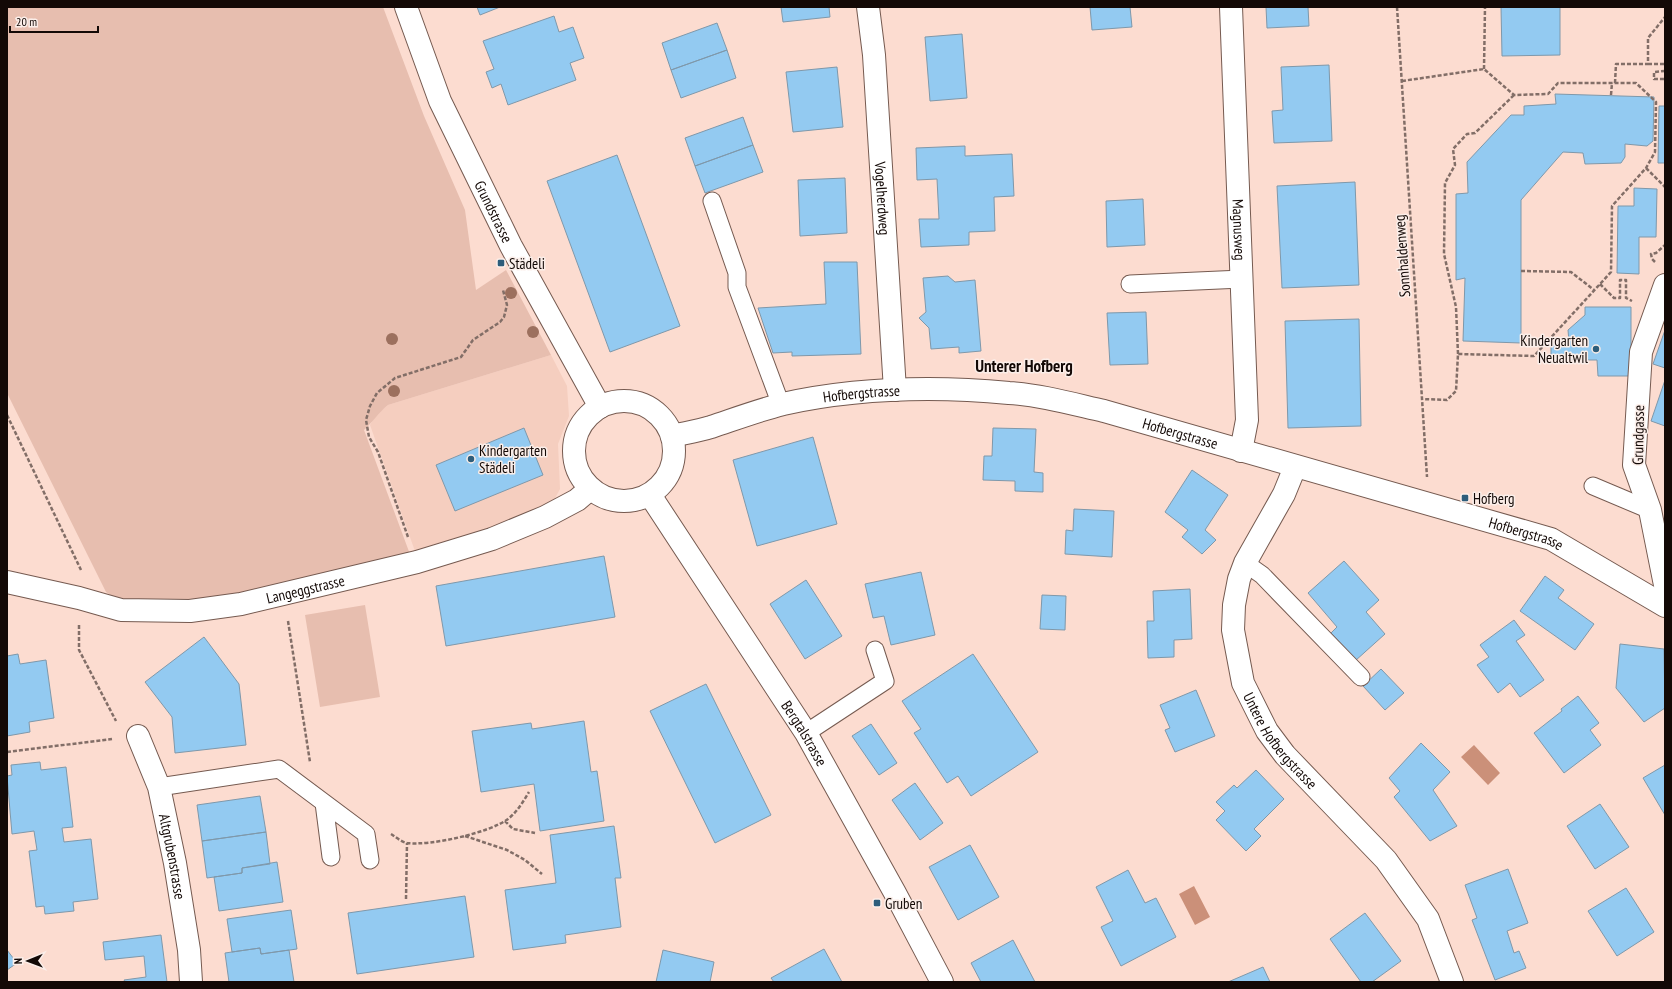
<svg xmlns="http://www.w3.org/2000/svg" width="1672" height="989" font-family="'PT Sans Narrow',sans-serif">
  <style>
    .built { fill: #f5cebf }
    .green { fill: #e7beaf }
    .water { fill: #cb9079 }
    .building { fill: #93caf1; stroke: #7f98aa }
    .lines { fill: none; stroke-linecap: round; stroke-linejoin: round }
    .lane-casing { stroke: #755a50; stroke-width: 19 }
    .street-casing { stroke: #755a50; stroke-width: 24 }
    .path { stroke: #826e67; stroke-width: 2.5; stroke-dasharray: 4 2; stroke-linecap: butt }
    .lane { stroke: #fff; stroke-width: 17 }
    .street { stroke: #fff; stroke-width: 22 }
    .tree { fill: #9c705e }
    .poi-dot { fill: #2d5d7b; stroke: #fbeee9; stroke-width: 1.5 }
    .labels { text-anchor: middle; dominant-baseline: central; stroke-width: 3; stroke-linejoin: round; paint-order: stroke }
    .street-label { font-size: 15px; fill: #130906; stroke: #fbeee9 }
    .poi-label { font-size: 15px; fill: #130906; stroke: #fbeee9; text-anchor: start }
    .quarter-label { font-size: 17px; font-weight: bold; fill: #130906; stroke: #fbeee9 }
  </style>
  <rect width="100%" height="100%" fill="#fcdcd0"/>
  <!-- built -->
  <path class="built" d="M551 355 567 386 569 416 558 444 560 489 554 500 495 530 416 554 370 425 376 415 388 405Z"/>
  <!-- green -->
  <path class="green" d="M7 7H383L424 116 465 210 476 290 506 270 551 355 388 405C378 413 373 422 364 430L411 557 234 600H118L106 592 7 393Z
    M365 605 380 697 320 707 305 615Z"/>
  <!-- water -->
  <path class="water" d="M1474 745 1500 773 1488 785 1461 757Z
    M1194 886 1210 917 1195 925 1179 894Z"/>
  <!-- building -->
  <path class="building" d="M477 7H500L480 15Z
    M781 7H829L830 17 783 22Z
    M1090 7H1130L1132 27 1092 30Z
    M1266 7H1308L1309 26 1267 28Z
    M1501 7H1560V55L1502 56Z
    M554 16 559 32 573 27 584 58 570 63 576 80 508 105 501 84 492 88 486 72 494 69 483 41Z
    M717 23 727 50 671 70 662 43Z
    M962 34 967 98 930 101 925 37Z
    M727 50 736 78 681 98 671 70Z
    M1329 65 1332 141 1274 143 1272 111 1283 110 1281 67Z
    M837 67 843 127 793 132 786 72Z
    M1555 94 1654 97 1653 141 1647 146 1625 144V157L1621 163 1585 164 1583 153 1563 152 1521 200V343L1463 341 1465 278 1456 280V194L1468 193 1467 162 1511 115H1524V106L1556 104Z
    M1659 106H1665V163H1658Z
    M743 117 753 145 695 166 685 138Z
    M753 145 763 172 705 193 695 166Z
    M965 146V156L1012 154 1014 196 994 197 995 231 969 232V245L921 247 919 219H939L937 179 917 180 916 148Z
    M617 155 680 326 610 352 547 181Z
    M845 178 847 233 800 236 798 180Z
    M1355 182 1359 285 1282 288 1277 186Z
    M1634 188 1657 189 1656 237H1639V274L1617 273 1618 206H1634Z
    M1143 199 1145 245 1107 247 1106 201Z
    M824 262H857L861 354 792 356V352L773 353 758 308 826 304Z
    M948 276 955 282 975 280 981 351 959 353V347L931 349 929 328 919 318 926 312 923 278Z
    M1585 307H1631V376H1598L1597 360H1551V342H1569L1568 330 1585 315Z
    M1146 312 1148 364 1110 365 1107 313Z
    M1359 319 1361 426 1288 428 1285 321Z
    M1665 330V368L1653 364Z
    M1665 380V426L1651 421Z
    M524 428 543 475 455 511 436 465Z
    M993 428 1036 429 1034 472 1043 473V492L1015 491V481L983 480 984 456H992Z
    M813 437 837 524 757 546 733 460Z
    M1192 470 1228 495 1205 530 1216 540 1202 554 1182 537 1188 530 1165 512Z
    M1074 509 1114 511 1112 557 1065 554 1066 530 1073 531Z
    M604 556 615 617 446 646 436 586Z
    M1344 561 1379 600 1366 612 1385 634 1355 661 1330 634 1337 627 1308 593Z
    M921 572 935 635 891 645 884 616 873 618 865 584Z
    M1545 576 1564 590 1558 598 1594 624 1575 650 1520 611Z
    M806 580 842 636 805 659 770 604Z
    M1190 589 1192 639 1174 640V657L1148 658 1147 621H1154L1153 591Z
    M1042 595 1066 596 1065 630 1040 629Z
    M1514 620 1525 635 1516 641 1544 680 1520 697 1510 683 1498 693 1477 665 1489 657 1480 645Z
    M204 637 239 684 246 745 175 753 172 717 145 682Z
    M1620 644 1664 649 1665 708 1644 722 1616 688Z
    M18 654 20 664 46 660 54 718 29 722 30 732 7 736V656Z
    M973 654 1038 752 971 796 958 776 947 783 914 733 921 729 902 701Z
    M1381 669 1404 693 1385 710 1363 686Z
    M706 684 771 815 715 843 650 711Z
    M1196 690 1215 736 1175 752 1165 730 1170 728 1160 705Z
    M1578 696 1599 723 1590 730 1601 745 1564 773 1534 733 1562 711 1561 709Z
    M584 721 591 772 597 771 604 821 540 831 534 784 481 792 472 731 531 723 532 729Z
    M871 724 897 763 879 775 852 736Z
    M1421 743 1450 772 1433 790 1457 826 1430 841 1394 797 1400 791 1389 778Z
    M40 762 41 770 66 767 73 827 62 828 64 842 91 839 98 899 73 902 74 911 45 914 44 906 36 907 29 851 37 850 34 831 12 834 7 776 12 775 11 765Z
    M1665 765V815L1643 778Z
    M1256 770 1284 799 1254 829 1261 836 1246 851 1216 820 1225 811 1216 802 1234 785 1237 788Z
    M915 783 943 823 920 840 892 800Z
    M260 796 266 832 202 841 197 805Z
    M1600 804 1629 847 1595 869 1567 826Z
    M614 826 621 878H615L621 927 565 935 566 943 513 950 505 890 556 883 550 835Z
    M266 832 270 864 242 868V873L207 878 202 841Z
    M970 845 999 897 958 920 929 867Z
    M277 862 283 902 219 911 214 877 242 873V868Z
    M1508 869 1528 923 1507 931 1514 953 1519 951 1526 968 1495 980 1472 920 1477 918 1465 885Z
    M1128 870 1145 903 1156 898 1176 937 1121 966 1101 927 1113 921 1096 887Z
    M1626 888 1654 932 1617 956 1588 911Z
    M465 896 474 957 357 974 348 913Z
    M291 910 297 949 261 954 260 948 232 952 227 919Z
    M1365 913 1401 961 1372 982H1361L1330 939Z
    M161 935 167 982H125L124 980 146 977 144 956 105 960 103 942Z
    M1013 940 1035 982H981L971 963Z
    M260 948 261 954 289 950 294 982H229L225 953Z
    M824 949 842 982H774L771 978Z
    M7 950 17 963 7 970Z
    M663 950 714 962 710 982H656Z
    M1263 967 1270 982H1228Z"/>
  <g class="lines">
    <!-- lane casing -->
    <g class="lane-casing">
      <path id="lane" d="M712 201 737 273V287L781 405
        M1130 284 1242 279
        M1593 486 1650 510
        M1245 563 1262 575 1361 677
        M806 733 885 681 875 650
        M159 787 279 769 366 834 370 860
        M324 803 331 857"/>
    </g>
    <!-- street casing -->
    <g class="street-casing">
      <g id="street">
        <path id="s1" d="M406 7 440 101 511 246 600 407"/>
        <path id="s2" d="M868 7 874 55 895 390"/>
        <path id="s3" d="M1231 7 1247 420 1241 451"/>
        <path d="M1665 285 1641 352 1634 465 1650 510 1665 585"/>
        <circle cx="624" cy="451" r="50"/>
        <path id="s4" d="M672 436C685 433 698 431 711 427 735 419 759 410 783 404 856 388 934 386 1009 393 1041 395 1073 404 1104 411L1551 539 1665 606"/>
        <path id="s5" d="M1295 467 1284 494 1245 563 1239 579 1234 605 1233 630 1243 683 1267 731 1285 755 1386 860 1428 919 1452 982"/>
        <path id="s6" d="M650 495 806 733 895 893 942 982"/>
        <path id="s7" d="M7 582 79 598 121 610 190 611 241 604 417 562 492 539 545 517 577 500 590 489"/>
        <path id="s8" d="M138 736 159 787 175 863 189 950 191 982"/>
      </g>
    </g>
    <!-- path -->
    <path class="path" d="M1397 7 1427 477
      M1648 64H1665
      M1484 69 1485 7
      M1665 71 1654 72V79H1665
      M1402 81 1484 69 1514 95 1548 94 1558 83H1636L1656 102 1655 152 1646 168 1612 206 1611 272 1534 356 1458 354 1456 391 1447 400 1422 399
      M1615 83 1616 64H1648V38L1665 17
      M1611 95 1612 83
      M1646 168 1665 187
      M1655 262 1652 259 1651 254 1656 253 1665 245
      M1521 271 1571 272 1594 290
      M1600 284 1614 298H1620V280H1626V298L1632 301
      M1458 354 1456 307 1444 254 1445 183 1455 165 1453 149 1467 134 1475 133 1514 95
      M7 415 81 570
      M408 537 378 452 369 437 366 420 370 406 377 393 395 378 461 357 473 340 500 322 504 317 507 305 503 290
      M288 621 310 762
      M79 625V650L116 721
      M7 752 112 739
      M505 821 513 829 535 833
      M391 834C396 837 401 842 407 843 430 846 489 833 508 819 517 812 523 802 529 792
      M465 836 507 850 525 860 542 874
      M406 899 407 843"/>
    <!-- lane -->
    <use href="#lane" class="lane"/>
    <!-- street -->
    <use href="#street" class="street"/>
  </g>
  <!-- trees -->
  <g class="tree">
    <circle cx="511" cy="293" r="6"/>
    <circle cx="533" cy="332" r="6"/>
    <circle cx="392" cy="339" r="6"/>
    <circle cx="394" cy="391" r="6"/>
  </g>
  <!-- markers -->
  <g class="poi-dot">
    <rect x="497" y="259" width="8" height="8" rx="2"/>
    <circle cx="1596" cy="349" r="4"/>
    <circle cx="471" cy="459" r="4"/>
    <rect x="1461" y="494" width="8" height="8" rx="2"/>
    <rect x="873" y="899" width="8" height="8" rx="2"/>
  </g>
  <g class="labels">
    <!-- street labels -->
    <g class="street-label">
      <text stroke="none"><textPath href="#s2" startOffset="192">Vogelherdweg</textPath></text>
      <text stroke="none"><textPath href="#s1" startOffset="223">Grundstrasse</textPath></text>
      <text stroke="none"><textPath href="#s3" startOffset="223">Magnusweg</textPath></text>
      <text transform="translate(1402 256) rotate(-94)">Sonnhaldenweg</text>
      <text stroke="none"><textPath href="#s4" startOffset="195">Hofbergstrasse</textPath></text>
      <text stroke="none"><textPath href="#s4" startOffset="519">Hofbergstrasse</textPath></text>
      <text transform="translate(1638 435) rotate(-89)">Grundgasse</text>
      <text stroke="none"><textPath href="#s4" startOffset="879">Hofbergstrasse</textPath></text>
      <text stroke="none"><textPath href="#s7" startOffset="304">Langeggstrasse</textPath></text>
      <text stroke="none"><textPath href="#s6" startOffset="284">Bergtalstrasse</textPath></text>
      <text stroke="none"><textPath href="#s5" startOffset="300">Untere Hofbergstrasse</textPath></text>
      <text stroke="none"><textPath href="#s8" startOffset="126">Altgrubenstrasse</textPath></text>
    </g>
    <!-- poi labels -->
    <g class="poi-label">
      <text x="509" y="263">Städeli</text>
      <text x="1588" y="340" text-anchor="end">Kindergarten<tspan x="1588" dy="17">Neualtwil</tspan></text>
      <text x="479" y="450">Kindergarten<tspan x="479" dy="17">Städeli</tspan></text>
      <text x="1473" y="498">Hofberg</text>
      <text x="885" y="903">Gruben</text>
    </g>
    <!-- quarter labels -->
    <g class="quarter-label">
      <text x="1024" y="366">Unterer Hofberg</text>
    </g>
  </g>
  <!-- border -->
  <rect width="1672" height="989" fill="none" stroke="#130906" stroke-width="16"/>
  <!-- north arrow -->
  <g transform="translate(28 961) rotate(269)" stroke="#fbeee9" stroke-width="3" paint-order="stroke">
  <path d="M0-3L7 15L0 10L-7 15Z" fill="#130906"/>
  <text y="-6" font-size="11" font-weight="bold" text-anchor="middle" fill="#130906">N</text>
  </g>
  <!-- scale -->
  <path d="M10 26v6h88v-6" fill="none" stroke="#130906" stroke-width="2"/>
  <text x="16" y="26" font-size="12" fill="#130906" stroke="#fbeee9" stroke-width="3" paint-order="stroke">20 m</text>
</svg>
